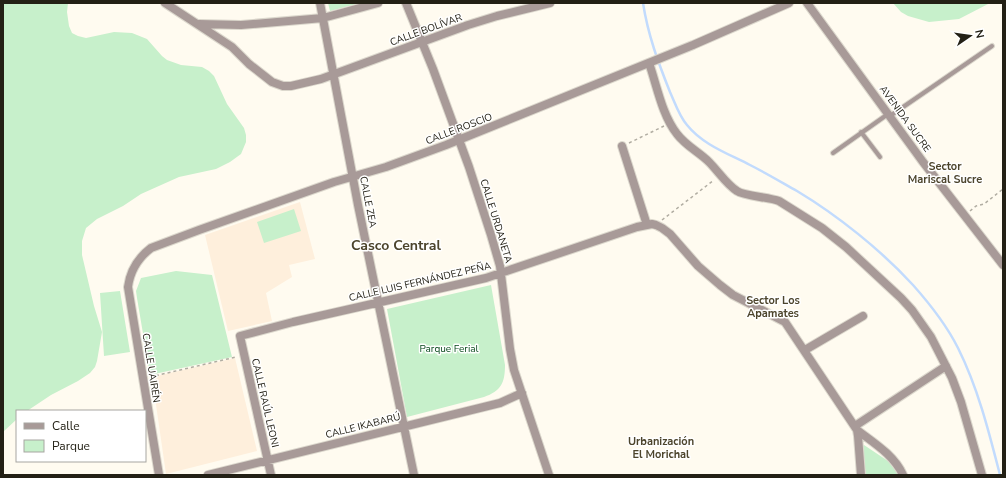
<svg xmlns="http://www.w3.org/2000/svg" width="1006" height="478" font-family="'Nunito Sans',sans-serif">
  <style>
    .education { fill: #feefdc }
    .green { fill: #c7f0cb }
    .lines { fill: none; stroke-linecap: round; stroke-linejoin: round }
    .stream { stroke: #c2dbfd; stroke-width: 2.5 }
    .lane-casing { stroke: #dcd8cd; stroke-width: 6 }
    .street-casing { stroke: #dcd8cd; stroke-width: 10 }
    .path { stroke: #b1ada2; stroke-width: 1.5; stroke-dasharray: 3 3; stroke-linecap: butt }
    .lane { stroke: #a89a98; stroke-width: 4 }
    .street { stroke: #a89a98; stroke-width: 8 }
    .labels { text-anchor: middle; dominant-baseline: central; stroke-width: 3; stroke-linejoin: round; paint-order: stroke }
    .street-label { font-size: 10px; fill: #232015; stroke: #fff }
    .park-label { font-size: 10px; fill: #06481a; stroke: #fff }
    .neighbourhood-label { font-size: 11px; font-weight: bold; fill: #4c442c; stroke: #fff }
    .district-label { font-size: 14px; font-weight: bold; fill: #4c442c; stroke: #fff }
  </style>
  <rect width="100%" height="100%" fill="#fffbf0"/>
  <!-- education -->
  <path class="education" d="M300 202 315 259 289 265 292 277 266 293 272 321 228 331 205 235Z
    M235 358 257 451 166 474 152 377Z"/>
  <!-- green -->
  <path class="green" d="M3 3H68L67 12 69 26 72 33 78 36 86 38 114 32 132 33 147 39 162 56 167 60 181 65 202 67 209 71 214 76 227 104 244 128 246 135V142L241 154 230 162 216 169 179 177 141 194 123 206 97 219 86 228 82 241V255L94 306 102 332 97 361 95 367 90 373 78 381 51 395 27 411H17V419L3 432Z
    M328 3H360L330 11Z
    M893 3H990L959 19 929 22 908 16 901 12Z
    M294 209 301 231 264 243 257 222Z
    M176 271 212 275 232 357 150 375 137 298 136 291 141 278Z
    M491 285 505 365C505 383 501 391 484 397L407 417 387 309Z
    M120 291 130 352 104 356 100 293Z
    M864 445 888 461 899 475H866L862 448 863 446Z"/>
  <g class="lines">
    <!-- stream -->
    <path class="stream" d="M643 3C648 35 658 62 670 92 675 103 679 116 687 125 703 145 729 154 750 165 766 173 781 182 797 191 837 215 881 250 913 285 929 303 947 326 958 348 978 388 989 432 1000 475"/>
    <!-- lane casing -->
    <g class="lane-casing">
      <path id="lane" d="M890 116 992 46
        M861 132 880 157
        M833 153 888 114"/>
    </g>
    <!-- street casing -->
    <g class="street-casing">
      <path id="street" d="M165 3 232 47 249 64 272 82 283 86H291L321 79 468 25 497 16 550 3
        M320 3 358 205 414 475
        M406 3 433 69 469 167 491 235 500 266 510 349 514 370 549 475
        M807 3 923 162 1003 265
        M199 24 241 25 323 18 378 3
        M649 63C657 86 662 115 677 134 686 146 699 152 709 162 718 171 727 185 737 191 744 196 768 197 779 201L822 228 846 247 901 298 912 310 931 337 952 378 961 402 982 475
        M622 146 647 225
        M805 350 863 316
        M855 426 946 366
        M857 430C874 443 894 455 903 475
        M159 475 128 287C130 271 138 258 151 248L199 230 334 182 386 167 446 145 693 45 789 3
        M208 475 500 403 522 393
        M271 475 240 336 293 322 486 278 637 227 652 224 656 225 662 228 670 234 698 266 720 285 733 295 785 322 857 430 858 436 861 475"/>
    </g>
    <!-- path -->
    <path class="path" d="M629 143 664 126
      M970 211 976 206 984 204 1003 189
      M662 220 714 180
      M150 377 236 357"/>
    <!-- lane -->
    <use href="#lane" class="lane"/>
    <!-- street -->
    <use href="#street" class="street"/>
  </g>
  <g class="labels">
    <!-- street labels -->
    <g class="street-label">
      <text transform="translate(426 30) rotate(-20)">CALLE BOLÍVAR</text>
      <text transform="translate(905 119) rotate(54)">AVENIDA SUCRE</text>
      <text transform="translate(459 129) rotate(-21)">CALLE ROSCIO</text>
      <text transform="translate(368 202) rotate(79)">CALLE ZEA</text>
      <text transform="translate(496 221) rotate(73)">CALLE URDANETA</text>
      <text transform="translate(420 282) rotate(-13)">CALLE LUIS FERNÁNDEZ PEÑA</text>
      <text transform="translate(151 368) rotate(81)">CALLE UAIRÉN</text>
      <text transform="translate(265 403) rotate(77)">CALLE RAÚL LEONI</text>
      <text transform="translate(363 426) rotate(-14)">CALLE IKABARÚ</text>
    </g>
    <!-- park labels -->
    <g class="park-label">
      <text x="449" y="349">Parque Ferial</text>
    </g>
    <!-- neighbourhood labels -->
    <g class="neighbourhood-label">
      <text x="945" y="166">Sector<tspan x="945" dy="13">Mariscal Sucre</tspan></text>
      <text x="773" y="300">Sector Los<tspan x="773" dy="13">Apamates</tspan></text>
      <text x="661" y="441">Urbanización<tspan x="661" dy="13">El Morichal</tspan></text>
    </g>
    <!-- district labels -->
    <g class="district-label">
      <text x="396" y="245">Casco Central</text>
    </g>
  </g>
  <!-- border -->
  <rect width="1006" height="478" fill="none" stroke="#232015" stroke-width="8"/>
  <!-- legend -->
  <rect x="16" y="410" width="130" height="52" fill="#ffffff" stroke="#a7a6a1"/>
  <rect x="24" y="423" width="20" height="6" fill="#a89a98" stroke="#a7a6a1"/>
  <text x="52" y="430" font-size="12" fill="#232015">Calle</text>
  <rect x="24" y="440" width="20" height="12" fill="#c7f0cb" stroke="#a7a6a1"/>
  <text x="52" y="450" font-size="12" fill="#232015">Parque</text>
  <!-- north arrow -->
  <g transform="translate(970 36) rotate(77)" stroke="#ffffff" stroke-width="3" paint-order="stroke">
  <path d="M0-3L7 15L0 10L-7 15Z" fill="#232015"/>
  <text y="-6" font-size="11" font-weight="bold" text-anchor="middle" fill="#232015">N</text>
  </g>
</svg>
